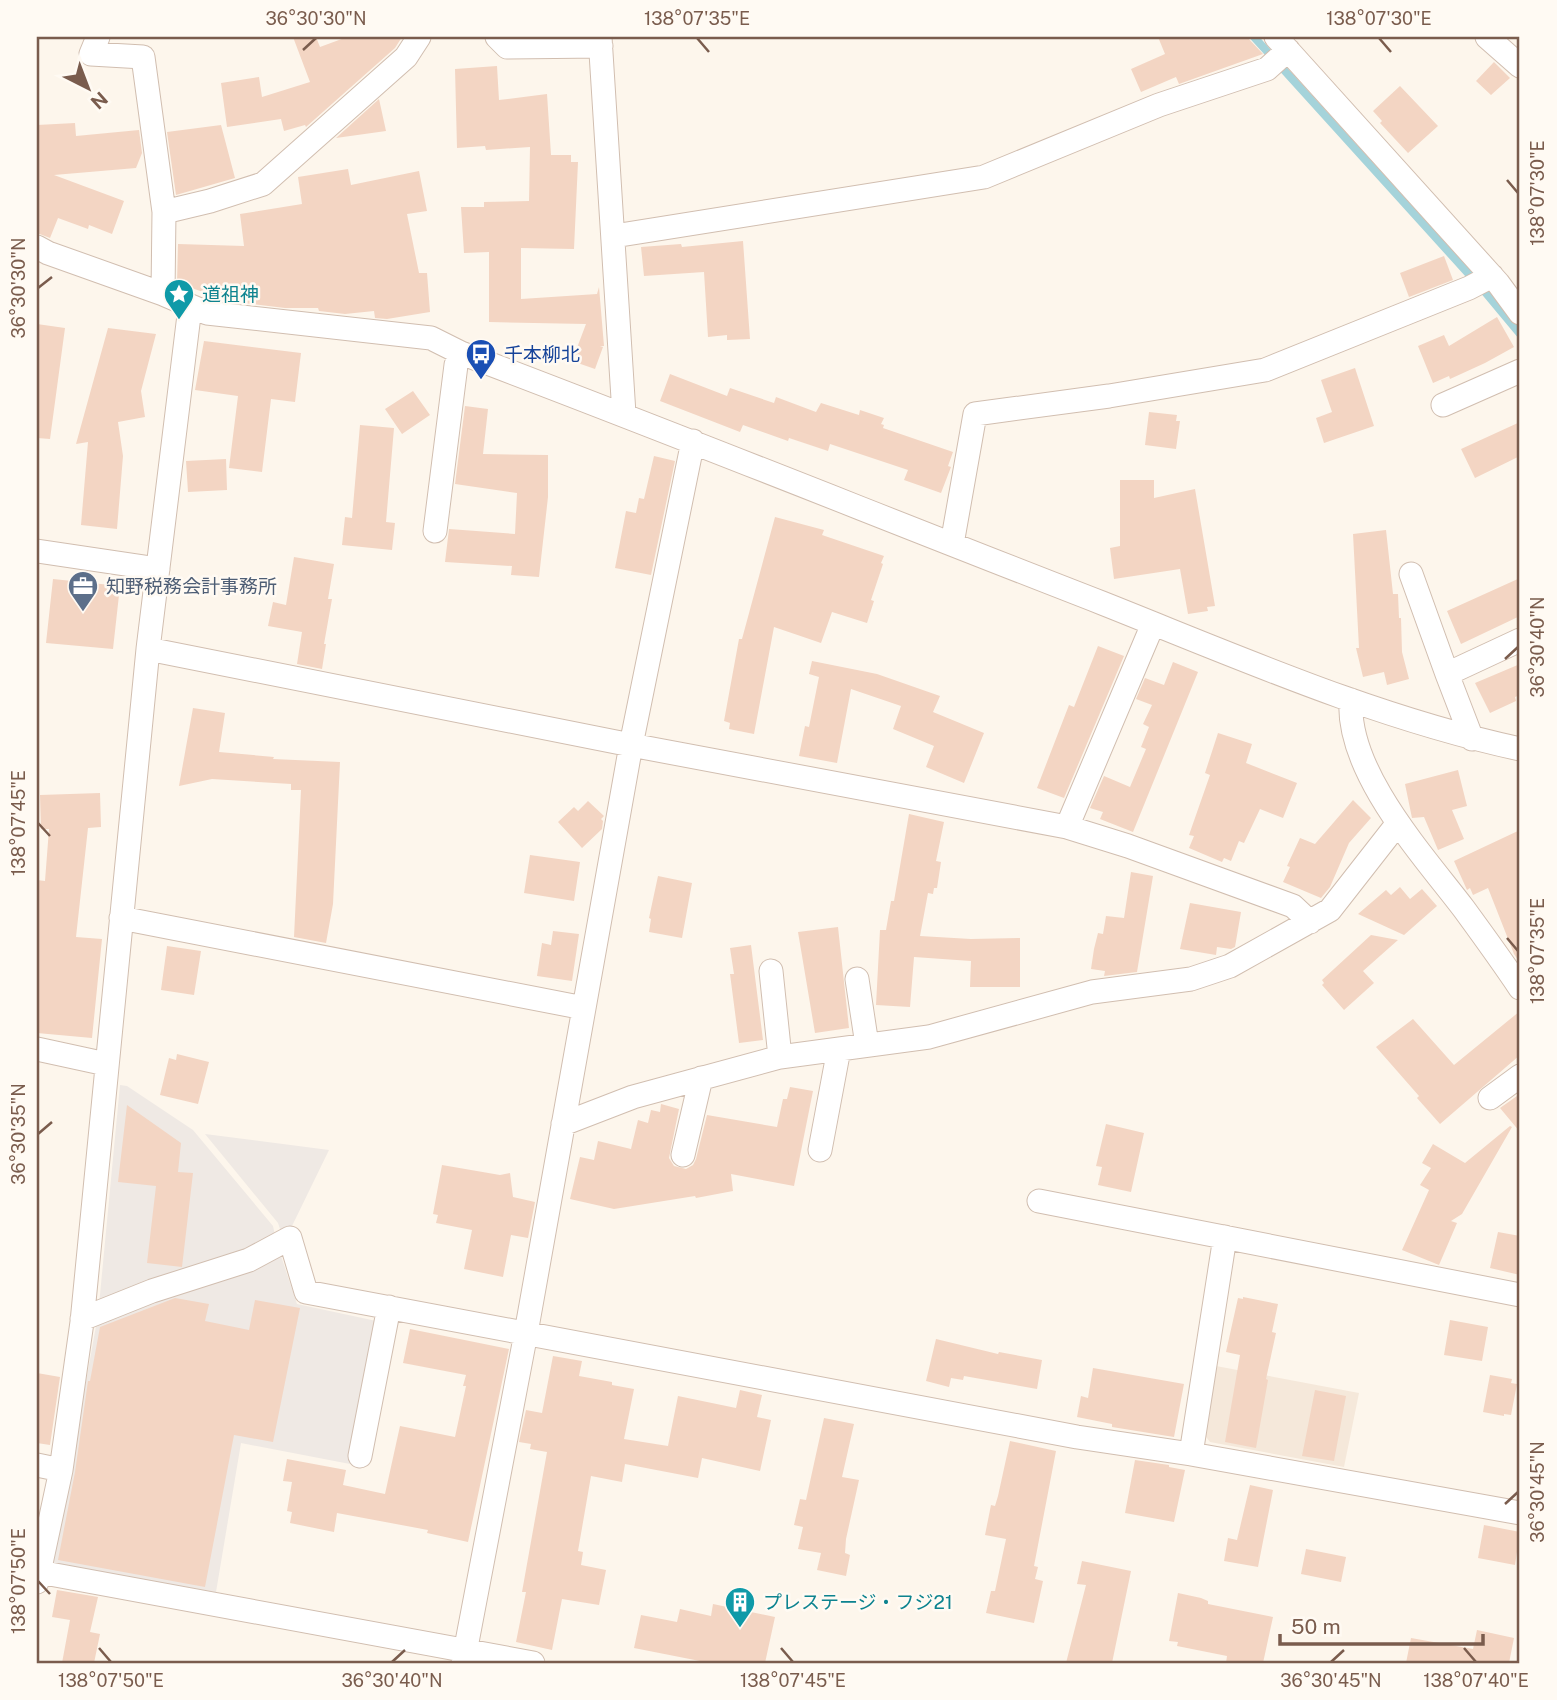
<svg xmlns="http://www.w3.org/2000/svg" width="1557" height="1700" font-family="'Public Sans','Noto Sans JP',sans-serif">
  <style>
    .residential { fill: #f5e8da }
    .industrial { fill: #efe9e4 }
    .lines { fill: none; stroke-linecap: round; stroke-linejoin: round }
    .stream { stroke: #a5d3da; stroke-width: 8 }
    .building { fill: #f3d5c3 }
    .street-casing { stroke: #d1beb0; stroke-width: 25 }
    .street { stroke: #fff; stroke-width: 23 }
    .ticks { fill: none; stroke: #7a5c4d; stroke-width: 2.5 }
    .labels { text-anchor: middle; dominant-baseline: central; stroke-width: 5; stroke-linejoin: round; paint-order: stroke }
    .culture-label { font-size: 19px; fill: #0d838f; stroke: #fffaf3; text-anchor: start }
    .transit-label { font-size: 19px; fill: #164399; stroke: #fffaf3; text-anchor: start }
    .service-label { font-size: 19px; fill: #4e5e75; stroke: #fffaf3; text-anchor: start }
    .neatline { fill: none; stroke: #7a5c4d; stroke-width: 2.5 }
    .ticks-label { font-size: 18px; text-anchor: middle; fill: #7a5c4d }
  </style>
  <rect width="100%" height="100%" fill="#fdf6ec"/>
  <!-- residential -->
  <path class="residential" d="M1216 1366 1359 1393 1344 1467 1210 1442 1203 1433Z"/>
  <!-- industrial -->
  <path class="industrial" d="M120 1085 127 1086 193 1130 273 1226 275 1235 241 1255 99 1305Z
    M205 1134 329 1150 292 1226 281 1232 278 1223Z
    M280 1253 297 1304 381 1322 350 1464 241 1443 216 1592 53 1564 96 1326 154 1299Z"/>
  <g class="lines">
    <!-- stream -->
    <path class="stream" d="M1254 37 1485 292 1520 334"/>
  </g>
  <!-- building -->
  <path class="building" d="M293 37H316L320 47 347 37H402L395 48 306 127 305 125 284 131 281 119 227 127 221 83 259 77 262 97 310 82Z
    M1158 37H1247L1263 54 1179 84 1176 77 1141 92 1131 69 1165 54Z
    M1494 62 1510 78 1491 95 1476 81Z
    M497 66 499 100 547 94 551 155H571V162H578L574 249 521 248V299L597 294 599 287 604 346H600L603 347 595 369 572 361 586 324 489 322V252L464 253 461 207H484V202L529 201 530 147 486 150 485 146 457 148 455 69Z
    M1400 86 1438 126 1408 153 1380 123 1382 121 1373 111Z
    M379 99 386 131 336 138Z
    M75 123 76 136 139 130 142 153 136 168 54 175 124 201 112 234 89 225 88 229 58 218 50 238 37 233V125Z
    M221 125 235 178 176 195 167 132Z
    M348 169 351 185 419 171 427 211 407 214 419 273H427L430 312 387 319 375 318 374 311 345 314 319 311 318 308H285L211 299 209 294 177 283 178 244 244 246 240 214 302 204 298 177Z
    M743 241 750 339 727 340V335L708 337 704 272 644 276 641 247 681 244 682 247Z
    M1444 256 1453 280 1409 297 1400 273Z
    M1497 317 1514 347 1485 363 1450 379 1449 376 1433 383 1418 346 1444 335 1449 346Z
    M37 324 65 328 50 439 37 438Z
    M108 328 156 334 141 391 145 417 118 422 123 456 117 529 81 525 88 442 76 444Z
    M204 341 301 353 295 402 271 399 262 472 229 468 238 396 195 390Z
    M1355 368 1374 426 1324 443 1316 418 1332 412 1321 380Z
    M670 374 727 396 730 388 774 403 776 397 816 412 821 403 859 415 860 410 884 418 881 424 884 425 883 428 953 452 948 466 951 467 941 493 904 480 908 470 830 444 828 451 789 438 788 441 743 425 740 432 660 401Z
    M413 391 430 415 402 434 385 409Z
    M465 406 488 409 483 454 548 455V497L539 577 511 575 512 566 445 562 449 529 515 534 517 493 455 484Z
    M1149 412 1177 415 1176 421H1180L1176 449 1145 445Z
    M1520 422V456L1475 478 1461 449Z
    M360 425 394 428 386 522 395 523 392 550 342 545 345 517 352 518Z
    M654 456 675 461 651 575 615 568 626 511 636 513 639 498 644 499Z
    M226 459 227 490 188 492 186 461Z
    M1120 480H1154V498L1195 489 1215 606 1207 607 1208 611 1188 614 1180 569 1114 579 1110 548 1120 546Z
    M775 517 824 530 822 535 884 556 881 563 883 564 871 600 874 601 867 623 832 612 821 643 774 627 754 734 729 729 730 723 724 721 739 639H742Z
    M1386 530 1393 594H1398L1399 618H1401L1402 652 1409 679 1387 685 1384 672 1363 677 1356 648H1359L1353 534Z
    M294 557 334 564 328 599H332L324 644H326L322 669 297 664 302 632 268 626 273 602 286 605Z
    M1520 578V616L1461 644 1447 611Z
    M53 579 120 586 113 649 46 643Z
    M1098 646 1124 656 1064 798 1037 788 1069 705 1074 707Z
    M812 661 877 674 940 696 933 712 984 733 964 783 926 767 934 746 893 729 901 706 851 689 837 763 799 756 805 726 809 727 819 677 809 674Z
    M1173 662 1198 672 1133 832 1100 819 1103 812 1090 808 1104 776 1130 787 1146 749 1141 747 1149 727 1143 724 1152 705 1136 699 1145 678 1164 685Z
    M1520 664V695L1515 697 1516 701 1490 713 1475 683Z
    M193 708 225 713 219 752 274 757 273 759 340 762 333 904 326 943 294 937 301 790H291V784L212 779 179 786Z
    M1218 733 1252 744 1246 763 1297 783 1283 818 1260 809 1244 843 1239 841 1231 861 1224 858 1222 862 1189 848 1194 836 1189 835 1210 775 1205 773Z
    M1458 770 1467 806 1452 810 1464 839 1438 850 1424 817 1412 818 1405 784Z
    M100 793 101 827 88 828 76 937 102 939 92 1038 37 1033V880L45 881 49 829H41L40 795Z
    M1353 800 1371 818 1349 843 1330 887 1321 898 1283 882 1290 867 1287 866 1300 838 1315 844Z
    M588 801 604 816 601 819 603 821 602 829 582 848 558 822 574 807 578 811Z
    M909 814 944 822 936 861 941 862 937 888H934L933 894 928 893 920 936 971 939 1020 938V987H970L971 961 914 957 910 1007 876 1005 880 930H886L891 901H894Z
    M1520 830V963L1514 954 1488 888 1473 895 1470 888 1467 890 1454 861Z
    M530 855 580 862 574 901 524 893Z
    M1131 872 1153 876 1137 972 1104 976 1105 971 1091 969 1094 949 1098 933 1103 934 1106 916 1124 918Z
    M658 876 692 883 682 938 649 932 651 919 649 918Z
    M1400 887 1410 899 1422 889 1437 906 1404 935 1358 914 1386 890 1391 895Z
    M1190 903 1241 912 1235 947 1231 949 1217 947 1216 955 1180 949Z
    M838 927 849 1028 815 1033 798 932Z
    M553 931 579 934 572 981 537 976 542 943 551 945Z
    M1371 935 1398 940 1363 971 1374 983 1344 1010 1322 985 1324 983 1322 980Z
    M751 945 763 1040 739 1043 730 974H734L730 948Z
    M167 946 201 951 194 995 161 990Z
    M1520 1011V1055L1440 1124 1417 1098 1419 1096 1376 1047 1413 1019 1454 1065Z
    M177 1054 209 1062 198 1104 160 1095 169 1058 176 1060Z
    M790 1087 813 1091 794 1186 731 1174 733 1191 696 1198 695 1196 614 1209 570 1199 580 1157 594 1160 598 1141 631 1149 638 1120 648 1123 651 1110 660 1112 661 1104 679 1109 669 1158 674 1166 686 1169 693 1165 696 1159 707 1115 777 1127 783 1099H787Z
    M1517 1096 1520 1100V1132L1500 1108Z
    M127 1105 181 1143 178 1172 193 1173 182 1267 147 1263 156 1186 118 1182Z
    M1106 1124 1144 1133 1131 1192 1098 1185 1102 1167 1096 1166Z
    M1510 1126 1512 1127 1462 1214 1451 1221 1457 1223 1439 1265 1402 1250 1429 1190 1420 1185 1431 1168 1422 1163 1433 1144 1465 1163Z
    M442 1165 500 1175 510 1173 513 1197 535 1202 528 1238 511 1235 503 1277 464 1269 472 1230 436 1223 438 1215 433 1214Z
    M1498 1232 1520 1236V1275L1490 1268Z
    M1243 1297 1278 1304 1272 1332 1276 1333 1266 1379 1268 1380 1256 1448 1225 1442 1240 1355 1226 1352 1238 1298 1243 1299Z
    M175 1298 209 1304 205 1321 249 1330 255 1300 300 1308 273 1442 234 1435 205 1587 58 1560 75 1472 88 1381H90L100 1327Z
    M1450 1320 1488 1327 1482 1361 1444 1355Z
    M410 1329 509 1349 468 1542 427 1533 428 1530 337 1513 334 1532 290 1523 292 1512 287 1511 292 1482 283 1481 287 1459 346 1470 343 1485 385 1494 400 1426 455 1437 466 1386H463L466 1375 403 1363Z
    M936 1339 998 1354 999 1352 1042 1360 1037 1389 964 1376 963 1380 951 1378 949 1387 926 1381Z
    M553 1356 582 1361 579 1376 612 1382V1385L634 1389 624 1439 668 1446 678 1396 736 1408 740 1390 762 1395 757 1417 771 1420 760 1471 702 1458 698 1478 625 1464 622 1482 591 1476 578 1551 583 1552 581 1565 606 1570 599 1605 562 1599 552 1650 516 1642 526 1592H522L547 1452 530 1449 531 1444 519 1442 526 1410 542 1413Z
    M1093 1368 1184 1384 1174 1437 1112 1427V1424L1077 1417 1081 1396 1088 1398Z
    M37 1373 60 1377 50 1445 37 1443Z
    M1490 1375 1512 1379 1511 1383 1517 1384 1511 1415 1504 1414V1416L1483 1412Z
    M1315 1390 1346 1396 1334 1461 1302 1456Z
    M824 1418 854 1424 842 1477 859 1480 846 1539 845 1553 850 1555 846 1576 817 1570 821 1553 798 1549 803 1527 794 1525 800 1499 806 1500Z
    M1010 1441 1056 1451 1034 1566 1038 1567 1035 1579 1043 1581 1034 1623 986 1613 991 1591H995L1006 1539 985 1535 991 1505 995 1506 998 1496Z
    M1135 1460 1169 1465V1467L1185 1470 1174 1522 1125 1513Z
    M1250 1485 1273 1490 1258 1567 1224 1561 1228 1538 1237 1540Z
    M1484 1525 1520 1532 1515 1565 1478 1558Z
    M1306 1549 1346 1557 1341 1582 1301 1574Z
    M1082 1561 1131 1571 1112 1663H1066L1086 1585 1077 1584Z
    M57 1590 98 1597 90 1632 100 1634 94 1663H62L70 1620 52 1617Z
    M1178 1593 1201 1598 1208 1601V1604L1273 1617 1263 1663H1226L1227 1656 1177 1646 1178 1642 1169 1641Z
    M713 1604 775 1617 765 1663H710L634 1648 641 1615 677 1622 680 1609 711 1616Z
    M1477 1630 1514 1638 1509 1663H1406L1411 1638 1473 1649Z"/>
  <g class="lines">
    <!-- street casing -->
    <g class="street-casing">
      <path id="street" d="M98 37 91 54 143 57 164 212 163 294
        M497 37 507 47 601 46
        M600 37 624 414
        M1276 37 1498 283 1520 313
        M1487 37 1520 66
        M164 212 210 201 263 184 406 57 419 37
        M614 236 984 177 1159 105 1267 69 1288 50
        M37 247 48 253 163 294 207 313 431 338 461 353C676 434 888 520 1102 603 1238 657 1376 718 1520 749
        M1443 405 1520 371
        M435 531 456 365 461 353
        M952 544 975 414 1109 396 1265 370 1469 288 1492 276
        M37 551 158 569
        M1411 574 1447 674
        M148 649 631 745 1067 827 1128 846 1293 906 1310 922
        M1351 700C1346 771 1422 854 1464 909 1483 935 1502 961 1520 988
        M1472 739 1447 674 1520 640
        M1067 827 1153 624
        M121 918 584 1008
        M771 971 780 1057
        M857 979 867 1045
        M37 1049 106 1064
        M1490 1098 1520 1076
        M563 1124 633 1097 780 1057 929 1037 1092 992 1191 979 1230 966 1330 910 1398 823
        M820 1150 839 1049
        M683 1155 701 1078
        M1039 1201 1520 1295
        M82 1319 152 1291 249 1260 290 1238 306 1292 1077 1437 1191 1454 1520 1513
        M1191 1454 1225 1237
        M360 1456 389 1307
        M37 1465 61 1470
        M39 1572 533 1663
        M37 1582 61 1470 82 1322 148 649 190 307
        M463 1663 526 1333 631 745 693 441"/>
    </g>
    <!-- street -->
    <use href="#street" class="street"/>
  </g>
  <!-- ticks -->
  <path class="ticks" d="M697 38 709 52M1379 38 1391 52M303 50 316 38M1507 180 1518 193M38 288 52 277M1505 659 1518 647M38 823 50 836M1507 938 1518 951M38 1134 52 1122M1505 1504 1518 1492M38 1581 50 1594M99 1648 111 1662M781 1648 793 1662M1464 1648 1476 1662M392 1662 405 1650M1331 1662 1344 1650"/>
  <!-- icons -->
  <defs>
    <g id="sight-pin" transform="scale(1.575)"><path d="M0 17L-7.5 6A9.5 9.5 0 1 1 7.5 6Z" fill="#0f9aa8" stroke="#fffaf3"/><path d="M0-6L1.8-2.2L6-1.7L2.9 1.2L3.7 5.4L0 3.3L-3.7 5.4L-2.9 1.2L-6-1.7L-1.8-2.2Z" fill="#fff"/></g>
    <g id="bus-pin" transform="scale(1.575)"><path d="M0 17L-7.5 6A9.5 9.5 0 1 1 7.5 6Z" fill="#1a4fb4" stroke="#fffaf3"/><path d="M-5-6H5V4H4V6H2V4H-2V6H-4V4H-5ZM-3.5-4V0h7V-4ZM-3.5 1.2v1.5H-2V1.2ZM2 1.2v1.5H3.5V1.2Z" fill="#fff"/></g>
    <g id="office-pin" transform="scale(1.575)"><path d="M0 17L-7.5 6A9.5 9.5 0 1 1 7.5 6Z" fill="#5c6f8a" stroke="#fffaf3"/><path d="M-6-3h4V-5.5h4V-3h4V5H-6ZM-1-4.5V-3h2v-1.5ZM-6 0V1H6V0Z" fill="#fff"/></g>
    <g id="building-pin" transform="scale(1.575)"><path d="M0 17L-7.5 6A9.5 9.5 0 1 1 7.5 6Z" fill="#0f9aa8" stroke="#fffaf3"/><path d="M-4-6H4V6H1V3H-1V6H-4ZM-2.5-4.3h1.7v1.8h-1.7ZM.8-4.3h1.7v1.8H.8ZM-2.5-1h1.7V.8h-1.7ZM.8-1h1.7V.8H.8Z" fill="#fff"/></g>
  </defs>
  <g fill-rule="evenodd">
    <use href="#sight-pin" x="179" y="294"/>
    <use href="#bus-pin" x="481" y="354"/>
    <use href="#office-pin" x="83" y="586"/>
    <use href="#building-pin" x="740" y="1602"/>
  </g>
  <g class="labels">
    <!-- culture labels -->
    <g class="culture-label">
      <text x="202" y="294">道祖神</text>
      <text x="763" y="1602">プレステージ・フジ21</text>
    </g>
    <!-- transit labels -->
    <g class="transit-label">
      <text x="504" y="354">千本柳北</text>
    </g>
    <!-- service labels -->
    <g class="service-label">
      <text x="106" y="586">知野税務会計事務所</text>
    </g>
  </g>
  <!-- border -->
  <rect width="1557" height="1700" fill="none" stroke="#fffaf3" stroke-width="77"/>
  <!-- north arrow -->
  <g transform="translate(88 88) rotate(138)" stroke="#fffaf3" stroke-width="5" paint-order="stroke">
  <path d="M0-5L12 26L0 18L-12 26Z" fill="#7a5c4d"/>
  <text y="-10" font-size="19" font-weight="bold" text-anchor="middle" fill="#7a5c4d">N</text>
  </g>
  <!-- scale -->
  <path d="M1280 1634v10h203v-10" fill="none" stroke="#7a5c4d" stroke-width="3.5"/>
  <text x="1291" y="1634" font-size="21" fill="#7a5c4d" stroke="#fffaf3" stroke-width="5" paint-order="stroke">50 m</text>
  <rect x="38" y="38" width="1480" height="1624" class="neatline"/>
  <g class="ticks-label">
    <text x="316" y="25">36°30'30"N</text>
    <text x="697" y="25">138°07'35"E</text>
    <text x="1379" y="25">138°07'30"E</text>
    <text transform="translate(1538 193) rotate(-90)" y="6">138°07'30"E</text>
    <text transform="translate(19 288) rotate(-90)" y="6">36°30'30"N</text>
    <text transform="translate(1538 647) rotate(-90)" y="6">36°30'40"N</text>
    <text transform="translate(19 823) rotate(-90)" y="6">138°07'45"E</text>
    <text transform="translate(1538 951) rotate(-90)" y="6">138°07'35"E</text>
    <text transform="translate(19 1134) rotate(-90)" y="6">36°30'35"N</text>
    <text transform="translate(1538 1492) rotate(-90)" y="6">36°30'45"N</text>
    <text transform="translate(19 1581) rotate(-90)" y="6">138°07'50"E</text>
    <text x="111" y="1687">138°07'50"E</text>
    <text x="392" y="1687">36°30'40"N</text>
    <text x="793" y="1687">138°07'45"E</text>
    <text x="1331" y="1687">36°30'45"N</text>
    <text x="1476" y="1687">138°07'40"E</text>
  </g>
</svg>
